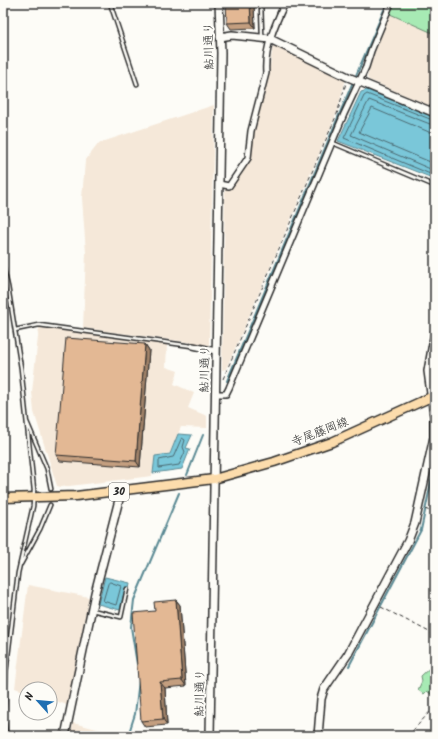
<svg xmlns="http://www.w3.org/2000/svg" width="438" height="739" font-family="Kalam,'Klee One',sans-serif">
  <style>
    .built { fill: #f5e8d9 }
    .green { fill: #a7eab4; stroke: #698a70 }
    .water { fill: #7ac7d9; stroke: #5a8993 }
    .lines { fill: none; stroke-linecap: round; stroke-linejoin: round }
    .shore { stroke: #4b6971; stroke-width: 1 }
    .stream { stroke: #5a8993; stroke-width: 2 }
    .lane-casing { stroke: #2b2b2b; stroke-width: 5.5 }
    .street-casing { stroke: #2b2b2b; stroke-width: 8 }
    .secondary-casing { stroke: #2b2b2b; stroke-width: 10 }
    .primary-casing { stroke: #2b2b2b; stroke-width: 11 }
    .path { stroke: #2b2b2b; stroke-width: 1; stroke-dasharray: 4 3; stroke-linecap: butt }
    .lane { stroke: #fdfcf7; stroke-width: 2.5 }
    .street { stroke: #fdfcf7; stroke-width: 5 }
    .secondary { stroke: #fdfcf7; stroke-width: 7 }
    .primary { stroke: #fcdcac; stroke-width: 8 }
    .wall { fill: #c39e7f; stroke: #2b2b2b }
    .shaded-wall { fill: #9f8168; stroke: #2b2b2b }
    .building { fill: #e3b894; stroke: #2b2b2b }
    .labels { text-anchor: middle; dominant-baseline: central; stroke-width: 4; stroke-linejoin: round; paint-order: stroke }
    .shield { fill: #fdfcf7; stroke: #6a6a68; stroke-width: 1 }
    .shield-label { font-size: 11px; font-weight: bold; fill: #2b2b2b }
    .street-label { font-size: 12px; fill: #2b2b2b; stroke: #fdfcf7 }
  </style>
  <rect width="100%" height="100%" fill="#fdfcf7"/>
  <filter id="ink" filterUnits="userSpaceOnUse"><feTurbulence type="fractalNoise" baseFrequency=".025" numOctaves="2"/><feDisplacementMap in="SourceGraphic" scale="8" xChannelSelector="R" yChannelSelector="G"/><feConvolveMatrix kernelMatrix="1 2 1 2 8 2 1 2 1" color-interpolation-filters="sRGB"/></filter>
  <g filter="url(#ink)">
    <!-- built -->
    <path class="built" d="M390 14 435 34V108L369 80 367 77 374 53Z
      M273 45 346 78 337 112 241 335 226 369 222 370 225 187 249 160 252 151 256 114 269 73Z
      M214 105 209 345 83 328 86 253 82 198 85 161 99 143Z
      M39 328 63 329 167 344 166 367 178 371 174 384 194 393 188 408 207 416V428L181 427 170 453 155 456 152 476 61 487 57 486 34 412 32 392Z
      M28 585 89 597 67 705 50 699V689H26V692L15 688Z
      M73 723 121 735 71 736Z"/>
    <!-- green -->
    <path class="green" d="M395 3H430L435 5V34L390 14Z
      M435 663V697L427 691 424 694 418 690 422 681 421 676Z"/>
    <!-- water -->
    <path class="water" d="M367 90 435 118V179L338 141 361 92Z
      M178 434 192 435 186 448 190 449 182 469 153 473 155 456 170 454Z
      M105 577 130 583 129 588H125L120 610 98 604Z"/>
    <g class="lines">
      <!-- shore -->
      <path class="shore" d="M435 121 367 94 364 96 344 138 435 176
        M435 126 369 100 351 135 435 171
        M435 132H429L372 108 359 132 435 164
        M182 438 185 440 183 447 185 452 179 465 159 468V460L173 457Z
        M110 582 121 586 116 605 103 601 108 584Z"/>
      <!-- stream -->
      <path class="stream" d="M355 78 387 3
        M227 381 353 82
        M187 475 203 435
        M137 664 131 627 134 600 179 493
        M349 666 421 530 435 464
        M128 736 135 714 139 680"/>
      <!-- lane casing -->
      <g class="lane-casing">
        <path id="lane" d="M110 3 137 84
          M261 3 262 36
          M333 143 435 186
          M3 266 8 287 21 368 34 490 33 506 18 573 6 672 4 718 6 736
          M15 330 39 325 192 346
          M27 422 47 469 51 489
          M21 564 40 529 50 505
          M92 610 121 617 127 589"/>
      </g>
      <!-- street casing -->
      <g class="street-casing">
        <path id="street" d="M219 184 229 186 248 158 251 131 266 73C264 49 275 24 285 3
          M193 346 216 351
          M215 394H226L229 388 344 114 366 67 371 51 391 3"/>
      </g>
      <!-- secondary casing -->
      <g class="secondary-casing">
        <path id="secondary" d="M220 37 232 35 270 39 348 77 435 113
          M65 736 95 593 121 492
          M210 736 221 53 219 3
          M318 736 321 699 324 689 348 654 408 541 415 523 434 437V416L428 371 435 332"/>
      </g>
      <!-- primary casing -->
      <g class="primary-casing">
        <path id="primary" d="M3 498 76 496 214 479 274 462 332 442 431 397"/>
      </g>
      <!-- path -->
      <path class="path" d="M223 379 337 114 346 83
        M425 509 435 513
        M381 607 435 635
        M408 736 435 706"/>
      <!-- lane -->
      <use href="#lane" class="lane"/>
      <!-- street -->
      <use href="#street" class="street"/>
      <!-- secondary -->
      <use href="#secondary" class="secondary"/>
      <!-- primary -->
      <use href="#primary" class="primary"/>
    </g>
    <!-- wall -->
    <path class="wall" d="M254 3 255 28 231 29 227 23Z
      M145 344 149 350 140 467 60 461 56 455Z
      M176 600 180 605 186 686 165 688 167 725 145 727 141 721 155 611Z"/>
    <!-- shaded-wall -->
    <path class="shaded-wall" d="M250 3H254L255 28 251 22Z
      M145 344 149 350 140 467 136 461Z
      M176 600 180 605 186 686 182 680Z
      M160 682 165 688 167 725 163 719Z"/>
    <!-- building -->
    <path class="building" d="M226 3H250L251 22 227 23Z
      M66 338 145 344 136 461 56 455Z
      M176 600 182 680 160 682 163 719 141 721 133 613 155 611 154 602Z"/>
  </g>
  <g class="labels">
    <!-- shield labels -->
    <rect class="shield" x="109" y="483" width="20" height="18" rx="3"/>
    <g class="shield-label">
      <text x="119" y="492">30</text>
    </g>
    <!-- street labels -->
    <g class="street-label">
      <text transform="translate(209 46) rotate(-91)">鮎川通り</text>
      <text transform="translate(205 369) rotate(-89)">鮎川通り</text>
      <text transform="translate(320 432) rotate(-21)">寺尾藤岡線</text>
      <text transform="translate(200 693) rotate(-89)">鮎川通り</text>
    </g>
  </g>
  <!-- margin -->
  <rect width="438" height="739" fill="none" stroke="#fdfcf7" stroke-width="16"/>
  <rect x="8" y="8" width="422" height="723" fill="none" stroke="#2b2b2b" stroke-width="1.5" filter="url(#ink)"/>
  <!-- north arrow -->
  <g transform="translate(38 701) rotate(297)"><circle r="19" fill="#fdfcf7" stroke="#a9a8a5"/>
  <path d="M0-3L7 15L0 10L-7 15Z" fill="#1f6fb2"/>
  <text y="-6" font-size="11" font-weight="bold" text-anchor="middle" fill="#2b2b2b">N</text>
  </g>
</svg>
